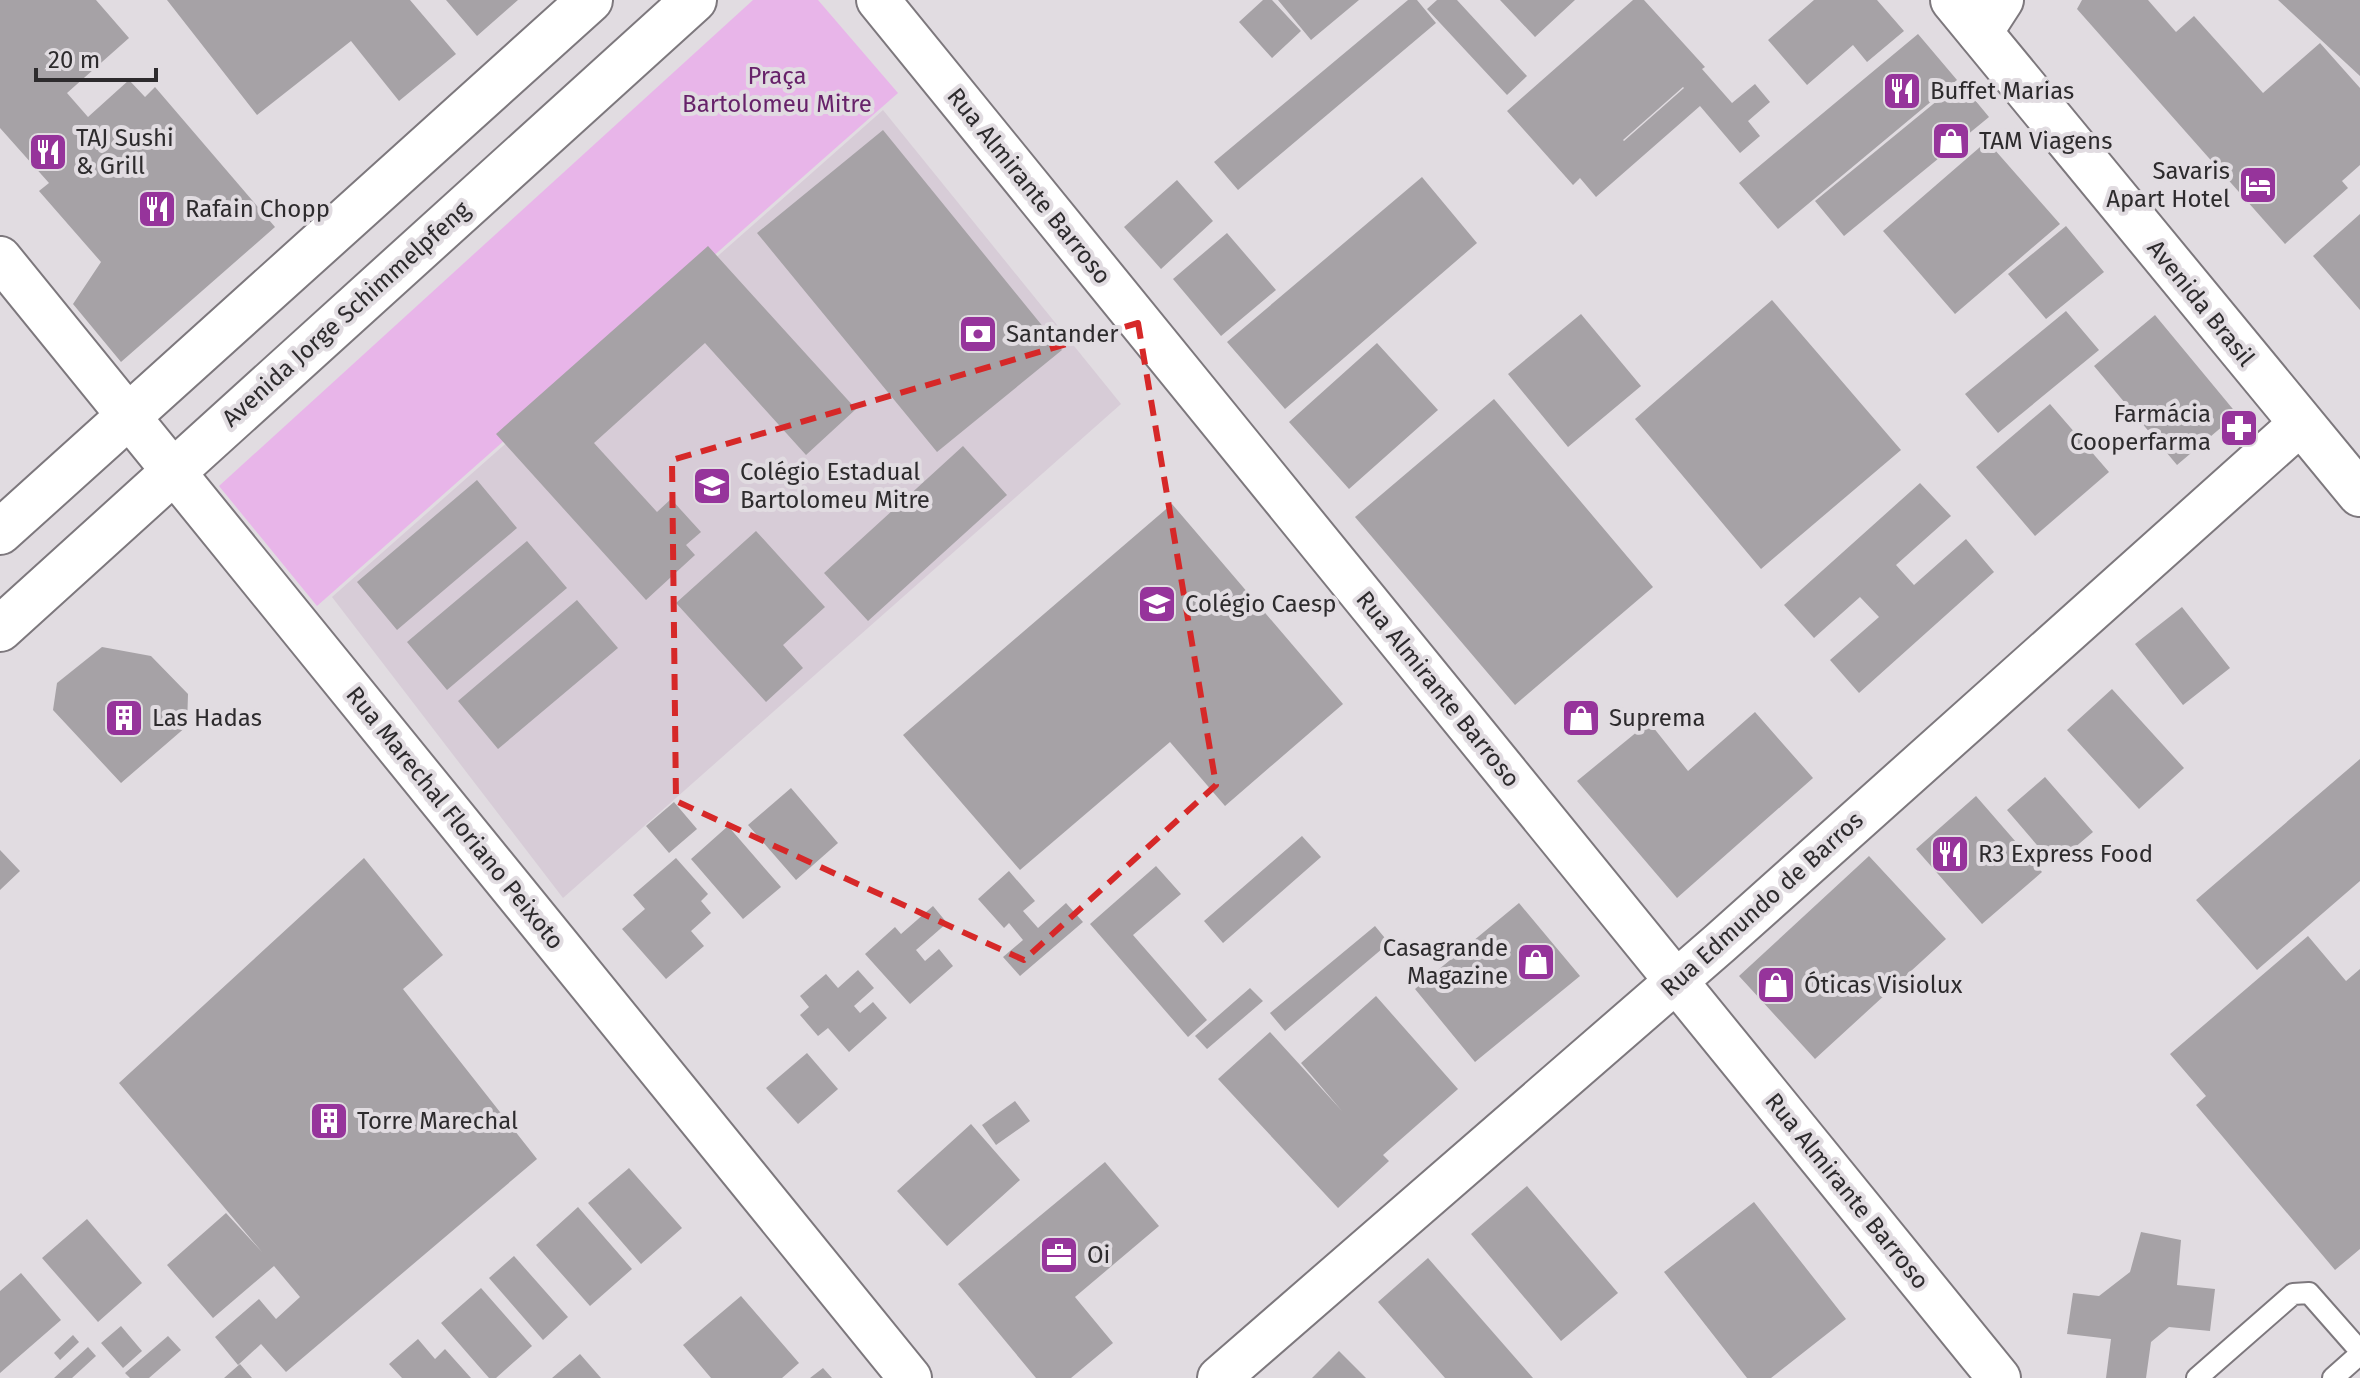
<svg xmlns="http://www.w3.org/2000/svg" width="2360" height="1378" font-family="'Fira Sans',sans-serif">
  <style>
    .built { fill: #d7ccd7 }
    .green { fill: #e8b5e9 }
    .building { fill: #a6a2a6; fill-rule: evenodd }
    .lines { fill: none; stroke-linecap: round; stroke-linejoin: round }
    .lane-casing { stroke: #7d787d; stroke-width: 24 }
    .street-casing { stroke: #7d787d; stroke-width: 46 }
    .secondary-casing { stroke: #7d787d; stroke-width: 48 }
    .primary-casing { stroke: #7d787d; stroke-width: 48 }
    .lane { stroke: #fff; stroke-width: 20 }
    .street { stroke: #fff; stroke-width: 42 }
    .secondary { stroke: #fff; stroke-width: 44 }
    .primary { stroke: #fff; stroke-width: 44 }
    .marked { fill: none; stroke: #d62828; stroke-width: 6; stroke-dasharray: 16 10; stroke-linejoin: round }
    .labels { text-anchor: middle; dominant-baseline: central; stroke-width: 8; stroke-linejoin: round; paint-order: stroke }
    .park-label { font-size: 24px; fill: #67226a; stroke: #e1dce1 }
    .poi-label { font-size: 24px; fill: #2d2b2d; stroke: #e1dce1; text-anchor: start }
    .street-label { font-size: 24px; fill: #2d2b2d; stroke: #e1dce1 }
  </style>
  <rect width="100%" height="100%" fill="#e1dce1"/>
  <!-- built -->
  <path class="built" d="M883 110 1121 404 563 898 332 597Z"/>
  <!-- green -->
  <path class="green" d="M753 0H818L898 93 317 606 219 486Z"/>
  <!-- building -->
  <path class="building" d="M0 0H96L129 38 67 93 88 117 129 80 145 97 155 87 275 227 121 362 73 304 101 262 39 191 49 183 0 128Z
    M167 0H410L456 54 399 101 351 41 257 115Z
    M446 0H518L477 36Z
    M1263 0H1272L1301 31 1272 58 1239 22Z
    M1278 0H1359L1311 40Z
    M1408 0H1417L1436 23 1238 190 1214 162Z
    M1437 0H1457L1527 76 1507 95 1427 9Z
    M1500 0H1575L1535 37Z
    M1633 0H1644L1705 67 1702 69 1732 103 1755 84 1770 102 1748 121 1760 136 1740 153 1700 106 1596 197 1580 178 1573 185 1507 111ZM1683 87 1684 88 1624 141 1623 140Z
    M1814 0H1877L1904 31 1867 62 1853 45 1807 85 1768 40Z
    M2082 0H2148L2176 32 2194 16 2263 93 2320 43 2360 88V165L2342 181 2348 188 2285 244 2077 9Z
    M2278 0H2360V76Z
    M1918 34 1957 80 1778 229 1739 183Z
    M1960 82 1989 117 1844 236 1815 201Z
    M883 130 1062 350 937 452 757 233Z
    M1987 141 2060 224 1955 314 1883 231Z
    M1422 177 1477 243 1285 409 1227 342Z
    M1177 180 1213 221 1161 269 1124 227Z
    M2360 214V310L2313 256Z
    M2066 226 2104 272 2046 319 2008 274Z
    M1227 233 1276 290 1221 336 1173 279Z
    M708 246 856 409 806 455 705 343 594 443 657 512 671 499 701 532 686 545 695 555 646 600 496 434Z
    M1772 300 1901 450 1761 569 1635 419Z
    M2066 311 2099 350 1998 433 1965 394Z
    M1581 314 1641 386 1568 447 1508 374Z
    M2155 315 2237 414 2177 465 2094 366Z
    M1377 343 1438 410 1349 489 1289 422Z
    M1494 399 1653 587 1515 705 1355 517Z
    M2050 404 2109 472 2035 536 1976 467Z
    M963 446 1007 495 868 621 824 573Z
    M477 480 517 528 397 630 357 582Z
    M1920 483 1951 516 1896 565 1914 585 1966 539 1994 572 1859 693 1830 660 1879 617 1860 597 1814 638 1784 605Z
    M1172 504 1343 704 1225 806 1170 742 1020 870 903 735Z
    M756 531 825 607 783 645 803 668 766 702 676 603Z
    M527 541 567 588 447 690 407 642Z
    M577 600 618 648 498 749 458 701Z
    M2182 607 2230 668 2183 705 2135 644Z
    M102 647 151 656 188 694 187 726 121 783 53 710 57 683Z
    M2112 689 2184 768 2139 809 2067 730Z
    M1755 712 1813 778 1677 898 1577 781 1649 722 1688 771Z
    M2360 759V881L2257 970 2196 900Z
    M2045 777 2093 832 2054 865 2007 810Z
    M791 788 838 843 796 880 748 825Z
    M1976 796 2042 872 1982 924 1916 849Z
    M674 802 697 829 669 853 646 826Z
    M728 826 781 887 743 919 691 859Z
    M1302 836 1321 857 1223 943 1204 921Z
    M0 850 20 871 0 890Z
    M1869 856 1946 939 1815 1059 1739 976Z
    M364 858 443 955 403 989 537 1159 286 1372 261 1344 238 1365 215 1337 259 1299 276 1319 300 1297 274 1266 213 1318 167 1265 226 1213 262 1252 119 1083Z
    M676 858 708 894 701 901 711 913 691 931 704 946 666 979 622 929 645 909 633 895Z
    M1156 866 1181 894 1133 935 1207 1020 1188 1037 1090 924Z
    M1009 871 1035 901 1023 911 1038 928 1066 903 1083 922 1020 976 1003 957 1023 940 1009 923 1004 928 978 899Z
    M1519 903 1580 976 1475 1062 1415 989Z
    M933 906 947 923 916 950 925 961 939 949 953 966 910 1004 865 954 895 927 901 934Z
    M1375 926 1389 943 1285 1031 1270 1013Z
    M2308 936 2346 981 2360 969V1249L2335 1270 2196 1105 2206 1096 2170 1054Z
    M858 970 874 988 854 1006 860 1013 873 1002 887 1018 849 1052 828 1028 818 1036 800 1015 809 1007 800 996 826 974 838 988Z
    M1250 988 1263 1001 1207 1049 1195 1036Z
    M1376 996 1458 1089 1383 1155 1389 1161 1338 1208 1218 1079 1270 1032 1342 1111 1301 1063Z
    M807 1053 838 1089 798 1124 766 1088Z
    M1015 1101 1030 1121 996 1145 982 1125Z
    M971 1124 1020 1180 947 1246 897 1191Z
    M1105 1162 1159 1226 1075 1297 1113 1343 1071 1378H1036L958 1284Z
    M629 1168 682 1228 641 1264 588 1203Z
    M1527 1186 1618 1293 1561 1341 1471 1234Z
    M1754 1202 1846 1319 1771 1378H1747L1664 1272Z
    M578 1207 632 1269 590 1306 536 1245Z
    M87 1219 142 1283 98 1322 42 1258Z
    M2141 1232 2181 1240 2177 1285 2215 1289 2210 1331 2169 1327 2151 1342 2146 1378H2106L2111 1339 2067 1334 2073 1293 2099 1296 2130 1272Z
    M514 1256 568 1317 543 1340 489 1278Z
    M1428 1258 1533 1378H1445L1378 1302Z
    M21 1273 61 1320 0 1373V1291Z
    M481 1288 532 1346 496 1378H489L441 1323Z
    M741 1296 799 1363 782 1378H711L683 1345Z
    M121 1326 142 1351 123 1368 101 1343Z
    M73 1335 79 1342 60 1360 54 1353Z
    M168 1336 181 1350 149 1378H130L125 1373Z
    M418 1339 435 1359 445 1349 471 1378H402L389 1364Z
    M88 1347 96 1356 72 1378H54Z
    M1339 1351 1366 1378H1312Z
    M580 1354 601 1378H552Z
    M240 1364 252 1378H224Z
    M823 1368 832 1378H810Z"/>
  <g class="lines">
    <!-- lane casing -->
    <g class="lane-casing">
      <path id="lane" d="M2197 1378 2293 1294 2309 1293 2360 1351
        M2333 1378 2360 1354"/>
    </g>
    <!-- street casing -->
    <g class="street-casing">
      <path id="street" d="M878 0 1999 1378
        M1980 34 2002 0
        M0 258 910 1378
        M1219 1378 1720 943 2300 424"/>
    </g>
    <!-- secondary casing -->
    <g class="secondary-casing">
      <path id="secondary" d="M1953 0 2360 494"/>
    </g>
    <!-- primary casing -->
    <g class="primary-casing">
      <path id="primary" d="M0 532 590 0
        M0 629 694 0"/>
    </g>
    <!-- lane -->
    <use href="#lane" class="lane"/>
    <!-- street -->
    <use href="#street" class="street"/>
    <!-- secondary -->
    <use href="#secondary" class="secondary"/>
    <!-- primary -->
    <use href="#primary" class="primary"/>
  </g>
  <!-- marked area -->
  <path class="marked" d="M1138 323 1216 785 1024 960 676 801 672 460Z"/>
  <!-- icons -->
  <defs>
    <g id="restaurant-square" transform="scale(2)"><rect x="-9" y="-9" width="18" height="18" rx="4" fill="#96349b" stroke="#e1dce1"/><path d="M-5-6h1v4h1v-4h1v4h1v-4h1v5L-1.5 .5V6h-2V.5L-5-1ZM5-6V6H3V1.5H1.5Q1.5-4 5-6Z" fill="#fff"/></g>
    <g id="shop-square" transform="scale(2)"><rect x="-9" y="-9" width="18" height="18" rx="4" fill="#96349b" stroke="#e1dce1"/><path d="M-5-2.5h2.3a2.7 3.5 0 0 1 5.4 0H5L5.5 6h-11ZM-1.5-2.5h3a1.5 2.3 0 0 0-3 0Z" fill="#fff"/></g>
    <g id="hotel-square" transform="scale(2)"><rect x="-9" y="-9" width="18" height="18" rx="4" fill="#96349b" stroke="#e1dce1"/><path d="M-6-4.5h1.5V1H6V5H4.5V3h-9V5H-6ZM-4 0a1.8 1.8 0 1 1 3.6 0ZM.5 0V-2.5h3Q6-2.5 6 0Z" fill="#fff"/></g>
    <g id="bank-square" transform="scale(2)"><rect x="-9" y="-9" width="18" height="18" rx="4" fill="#96349b" stroke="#e1dce1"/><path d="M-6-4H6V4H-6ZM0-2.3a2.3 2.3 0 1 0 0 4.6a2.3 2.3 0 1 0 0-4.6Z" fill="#fff"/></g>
    <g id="pharmacy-square" transform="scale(2)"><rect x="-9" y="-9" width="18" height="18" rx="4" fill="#96349b" stroke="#e1dce1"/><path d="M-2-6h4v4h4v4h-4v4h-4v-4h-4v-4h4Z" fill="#fff"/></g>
    <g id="school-square" transform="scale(2)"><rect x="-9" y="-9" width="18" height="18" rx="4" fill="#96349b" stroke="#e1dce1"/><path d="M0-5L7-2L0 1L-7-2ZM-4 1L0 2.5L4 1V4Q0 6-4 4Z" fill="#fff"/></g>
    <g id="building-square" transform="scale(2)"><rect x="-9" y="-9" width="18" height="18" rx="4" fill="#96349b" stroke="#e1dce1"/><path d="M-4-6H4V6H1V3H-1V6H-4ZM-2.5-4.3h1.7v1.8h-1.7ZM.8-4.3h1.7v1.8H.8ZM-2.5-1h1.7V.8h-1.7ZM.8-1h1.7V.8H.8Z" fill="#fff"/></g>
    <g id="office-square" transform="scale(2)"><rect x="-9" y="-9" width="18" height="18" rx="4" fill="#96349b" stroke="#e1dce1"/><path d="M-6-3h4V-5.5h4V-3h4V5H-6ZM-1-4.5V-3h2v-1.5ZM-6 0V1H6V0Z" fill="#fff"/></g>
  </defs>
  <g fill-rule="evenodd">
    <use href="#restaurant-square" x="1902" y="91"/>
    <use href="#shop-square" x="1951" y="141"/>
    <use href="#restaurant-square" x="48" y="152"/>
    <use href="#hotel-square" x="2258" y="185"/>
    <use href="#restaurant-square" x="157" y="209"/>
    <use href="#bank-square" x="978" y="334"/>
    <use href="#pharmacy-square" x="2239" y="428"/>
    <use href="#school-square" x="712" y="486"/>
    <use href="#school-square" x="1157" y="604"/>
    <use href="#building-square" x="124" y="718"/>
    <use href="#shop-square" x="1581" y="718"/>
    <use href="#restaurant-square" x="1950" y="854"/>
    <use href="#shop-square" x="1536" y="962"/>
    <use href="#shop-square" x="1776" y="985"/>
    <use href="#building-square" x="329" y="1121"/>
    <use href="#office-square" x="1059" y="1255"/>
  </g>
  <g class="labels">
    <!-- park labels -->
    <g class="park-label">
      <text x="777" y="76">Praça<tspan x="777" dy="28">Bartolomeu Mitre</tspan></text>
    </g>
    <!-- poi labels -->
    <g class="poi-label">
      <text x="1930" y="91">Buffet Marias</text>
      <text x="76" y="138">TAJ Sushi<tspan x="76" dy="28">&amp; Grill</tspan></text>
      <text x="1979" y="141">TAM Viagens</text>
      <text x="2230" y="171" text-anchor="end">Savaris<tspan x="2230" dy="28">Apart Hotel</tspan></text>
      <text x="185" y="209">Rafain Chopp</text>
      <text x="1006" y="334">Santander</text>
      <text x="2211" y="414" text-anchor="end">Farmácia<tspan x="2211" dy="28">Cooperfarma</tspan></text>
      <text x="740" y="472">Colégio Estadual<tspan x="740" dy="28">Bartolomeu Mitre</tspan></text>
      <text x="1185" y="604">Colégio Caesp</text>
      <text x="152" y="718">Las Hadas</text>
      <text x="1609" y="718">Suprema</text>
      <text x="1978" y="854">R3 Express Food</text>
      <text x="1508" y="948" text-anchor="end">Casagrande<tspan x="1508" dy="28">Magazine</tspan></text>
      <text x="1804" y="985">Óticas Visiolux</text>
      <text x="357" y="1121">Torre Marechal</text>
      <text x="1087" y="1255">Oi</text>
    </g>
    <!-- street labels -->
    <g class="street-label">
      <text transform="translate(1029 186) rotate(51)">Rua Almirante Barroso</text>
      <text transform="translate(2201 303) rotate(51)">Avenida Brasil</text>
      <text transform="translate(346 314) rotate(-42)">Avenida Jorge Schimmelpfeng</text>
      <text transform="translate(1438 689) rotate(51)">Rua Almirante Barroso</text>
      <text transform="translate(455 818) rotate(51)">Rua Marechal Floriano Peixoto</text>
      <text transform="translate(1762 904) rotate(-42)">Rua Edmundo de Barros</text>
      <text transform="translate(1847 1191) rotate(51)">Rua Almirante Barroso</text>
    </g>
  </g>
  <!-- scale -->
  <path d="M36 68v12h120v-12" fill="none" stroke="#2d2b2d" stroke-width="4"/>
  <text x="48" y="68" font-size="24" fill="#2d2b2d" stroke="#e1dce1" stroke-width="6" paint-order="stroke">20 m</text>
</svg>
